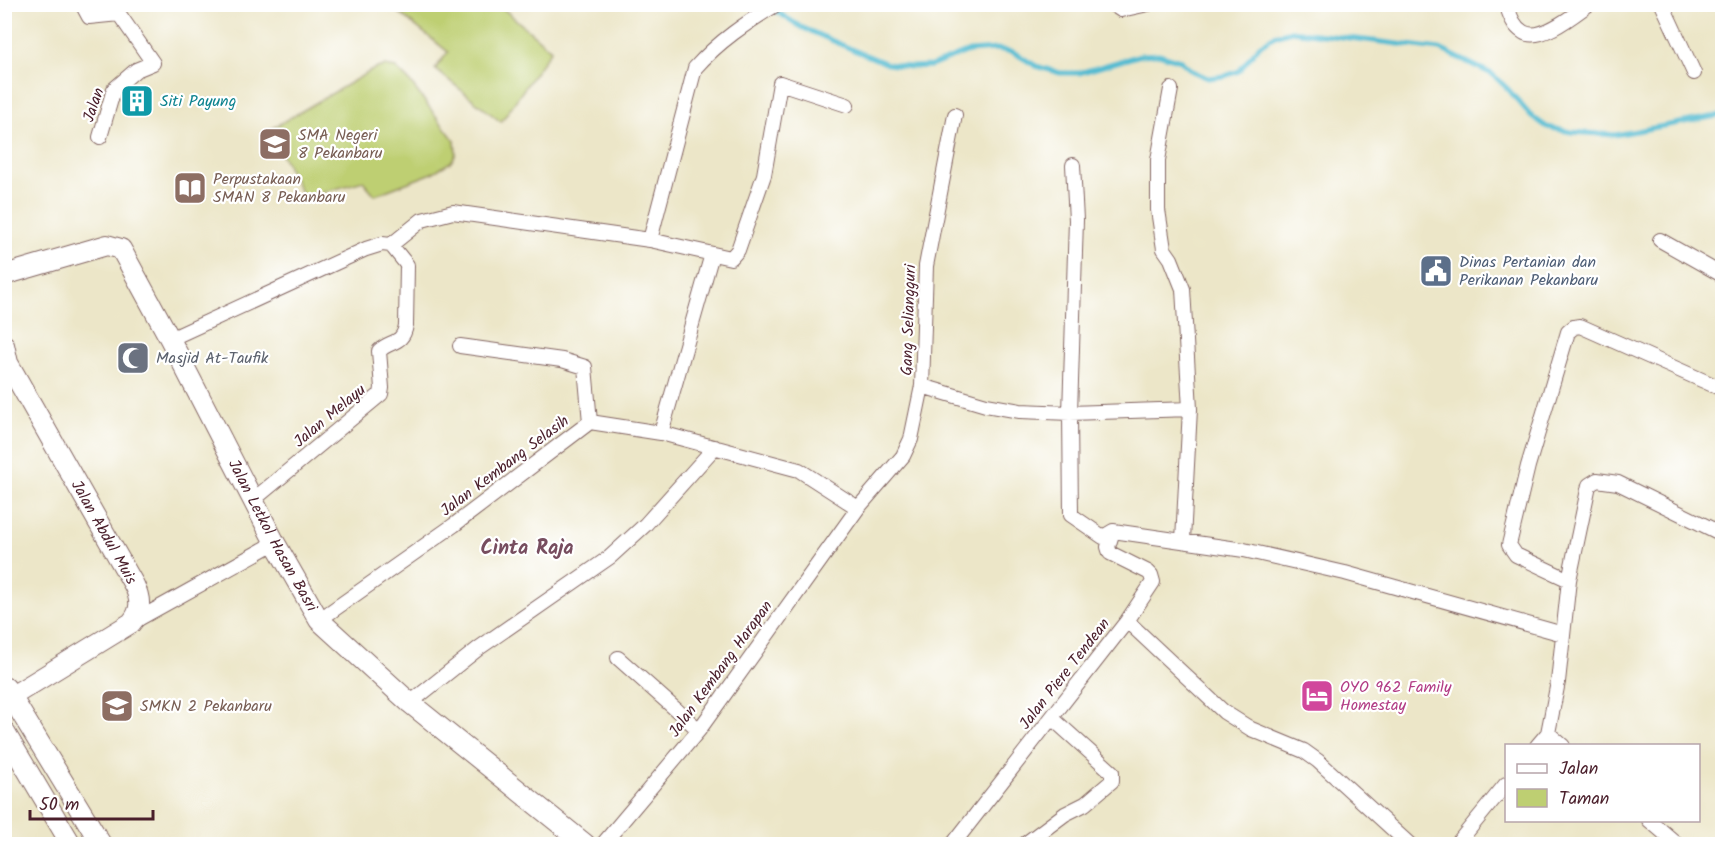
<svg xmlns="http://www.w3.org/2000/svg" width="1727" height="849" font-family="Kalam,sans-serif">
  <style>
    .green { fill: #becf72; stroke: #84774e; stroke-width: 1.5 }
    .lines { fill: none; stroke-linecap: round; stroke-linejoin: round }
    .stream { stroke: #54bcd1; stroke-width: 5 }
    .street-casing { stroke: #836562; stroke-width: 16 }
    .secondary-casing { stroke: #836562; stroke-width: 22 }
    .street { stroke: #fff; stroke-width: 14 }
    .secondary { stroke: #fff; stroke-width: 20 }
    .labels { text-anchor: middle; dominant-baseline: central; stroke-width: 4.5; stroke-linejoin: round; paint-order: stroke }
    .culture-label { font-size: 16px; fill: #0d838f; stroke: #fff; text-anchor: start }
    .street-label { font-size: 16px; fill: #4a1f2b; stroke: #fff }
    .education-label { font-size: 16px; fill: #785e54; stroke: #fff; text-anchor: start }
    .service-label { font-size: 16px; fill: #4e5e75; stroke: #fff; text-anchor: start }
    .worship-label { font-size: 16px; fill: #5b616d; stroke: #fff; text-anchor: start }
    .hotel-label { font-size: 16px; fill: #b23c85; stroke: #fff; text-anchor: start }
    .quarter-label { font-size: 20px; font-weight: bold; fill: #774d5f; stroke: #fff }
  </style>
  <rect width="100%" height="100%" fill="#fff"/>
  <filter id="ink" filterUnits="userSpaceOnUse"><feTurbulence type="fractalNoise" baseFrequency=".0167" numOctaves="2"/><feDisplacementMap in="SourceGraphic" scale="12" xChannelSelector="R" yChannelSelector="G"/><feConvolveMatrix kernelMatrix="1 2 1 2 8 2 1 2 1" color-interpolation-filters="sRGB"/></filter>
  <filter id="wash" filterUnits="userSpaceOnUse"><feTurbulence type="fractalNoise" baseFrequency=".008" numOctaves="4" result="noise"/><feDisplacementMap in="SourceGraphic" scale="24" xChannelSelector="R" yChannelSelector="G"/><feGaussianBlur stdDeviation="1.35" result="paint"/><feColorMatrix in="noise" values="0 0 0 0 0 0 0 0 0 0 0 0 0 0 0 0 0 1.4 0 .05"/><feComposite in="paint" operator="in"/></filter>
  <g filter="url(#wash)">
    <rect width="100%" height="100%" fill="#ece6c8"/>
    <!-- green -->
    <path class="green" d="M395 5H499L551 50 501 122 435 69 448 52 393 8Z
      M384 66 396 68 410 82 455 141 456 154 451 162 430 174 375 195 363 181 304 198 269 130 374 69Z"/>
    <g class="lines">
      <!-- stream -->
      <path class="stream" d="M771 8 801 27 856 51 888 64 910 67 931 66 969 51 997 49 1013 52 1036 66 1060 73H1079L1141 55 1159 54 1181 61 1192 71 1208 78 1225 76 1239 71 1259 46 1274 36 1291 31 1440 49 1492 74 1508 89 1530 115 1547 127 1571 132 1615 135 1722 115"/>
    </g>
  </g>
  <g filter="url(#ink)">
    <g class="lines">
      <!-- street casing -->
      <g class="street-casing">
        <path id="street" d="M82 4 89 17 119 14 153 63 136 70 114 89 100 137
          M1112 4 1121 10 1148 4
          M1506 4C1510 15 1513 26 1523 32 1540 43 1575 14 1589 4
          M1662 4 1694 73
          M1073 165 1076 220 1070 413 1190 409 1183 289 1171 259 1164 249 1158 210V160L1171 89
          M650 240 695 68C719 41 746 23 777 4
          M1660 240 1722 275
          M170 339 366 249 382 244 391 245 422 220 453 212 650 240 731 258 738 250 764 175 780 83 847 105
          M460 346 562 360 585 367 590 422
          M922 386 986 405 1020 411 1070 413 1071 515 1103 537 1113 531 1244 550 1345 573 1563 634
          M590 422 661 433 799 470 858 508
          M661 433 712 254
          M252 501 381 394 382 388 379 351C390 340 403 345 406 325L407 265 391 245
          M1183 540 1190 409
          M1569 580 1516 555 1509 545 1528 466 1568 332 1574 327 1580 326 1722 389
          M319 620 454 525 590 422
          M1127 621 1224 712 1251 729 1304 751 1318 761 1409 844
          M133 622 275 543
          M618 658 699 730
          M410 703 479 648 610 557 645 525 715 447
          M1548 733 1563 746
          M1537 746 1548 733 1558 682 1569 580 1589 485 1597 480 1618 483 1722 534
          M1649 820 1677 844
          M603 844 699 730 858 508 903 456 911 439 922 386 926 266 955 115
          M953 844 1127 621 1153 582 1151 575 1148 572 1110 553 1108 547 1113 531
          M1025 844 1065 814 1085 804 1112 781V772L1052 718
          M1457 844 1506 784"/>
      </g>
      <!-- secondary casing -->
      <g class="secondary-casing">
        <g id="secondary">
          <path id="s1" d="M4 275 107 245 121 249 170 339 275 543 319 620 410 703 585 844"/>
          <path id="s2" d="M4 345 8 363 134 585C141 599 142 611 131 623L4 701"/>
          <path d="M6 688 101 844"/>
          <path d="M4 731 71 844"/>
        </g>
      </g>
      <!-- street -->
      <use href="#street" class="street"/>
      <!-- secondary -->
      <use href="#secondary" class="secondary"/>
    </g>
  </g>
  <!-- icons -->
  <defs>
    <g id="building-square" transform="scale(1.725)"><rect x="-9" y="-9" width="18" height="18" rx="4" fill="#0f9aa8" stroke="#fff"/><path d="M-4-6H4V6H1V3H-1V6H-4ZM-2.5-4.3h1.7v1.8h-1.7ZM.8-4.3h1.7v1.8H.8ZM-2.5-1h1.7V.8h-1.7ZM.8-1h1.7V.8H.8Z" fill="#fff"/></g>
    <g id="school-square" transform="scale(1.725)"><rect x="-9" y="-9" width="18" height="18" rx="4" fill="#8d6e63" stroke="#fff"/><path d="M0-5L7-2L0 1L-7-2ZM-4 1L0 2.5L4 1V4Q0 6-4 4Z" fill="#fff"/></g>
    <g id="library-square" transform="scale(1.725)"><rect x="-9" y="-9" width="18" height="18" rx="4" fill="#8d6e63" stroke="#fff"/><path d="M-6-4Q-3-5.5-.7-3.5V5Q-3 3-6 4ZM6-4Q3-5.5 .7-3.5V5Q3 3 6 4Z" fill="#fff"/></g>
    <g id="civic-square" transform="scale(1.725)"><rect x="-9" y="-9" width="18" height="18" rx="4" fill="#5c6f8a" stroke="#fff"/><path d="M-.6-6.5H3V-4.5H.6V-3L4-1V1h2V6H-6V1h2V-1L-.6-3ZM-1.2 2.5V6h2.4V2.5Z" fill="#fff"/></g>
    <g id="mosque-square" transform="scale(1.725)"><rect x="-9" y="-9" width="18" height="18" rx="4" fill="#6b7280" stroke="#fff"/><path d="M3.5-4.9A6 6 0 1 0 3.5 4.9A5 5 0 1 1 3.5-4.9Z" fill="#fff"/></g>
    <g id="hotel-square" transform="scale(1.725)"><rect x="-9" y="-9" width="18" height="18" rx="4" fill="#d1479c" stroke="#fff"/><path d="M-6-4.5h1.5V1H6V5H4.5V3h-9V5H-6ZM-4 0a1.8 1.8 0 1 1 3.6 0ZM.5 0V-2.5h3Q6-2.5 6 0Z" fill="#fff"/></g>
  </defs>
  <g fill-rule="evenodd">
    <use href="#building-square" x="137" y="101"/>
    <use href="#school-square" x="275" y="144"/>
    <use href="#library-square" x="190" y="188"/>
    <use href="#civic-square" x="1436" y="271"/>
    <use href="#mosque-square" x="133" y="358"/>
    <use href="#hotel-square" x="1317" y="696"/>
    <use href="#school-square" x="117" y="706"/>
  </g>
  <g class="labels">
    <!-- culture labels -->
    <g class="culture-label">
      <text x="160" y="101">Siti Payung</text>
    </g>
    <!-- street labels -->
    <g class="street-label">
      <text transform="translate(94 105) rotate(-71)">Jalan</text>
      <text transform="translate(909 320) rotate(-88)">Gang Seliangguri</text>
      <text transform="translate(330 416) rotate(-40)">Jalan Melayu</text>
      <text transform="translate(505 466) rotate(-37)">Jalan Kembang Selasih</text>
      <text stroke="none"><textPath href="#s2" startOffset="213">Jalan Abdul Muis</textPath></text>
      <text stroke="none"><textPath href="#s1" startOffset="446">Jalan Letkol Hasan Basri</textPath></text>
      <text transform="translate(721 669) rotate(-54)">Jalan Kembang Harapan</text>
      <text transform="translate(1065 674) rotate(-52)">Jalan Piere Tendean</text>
    </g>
    <!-- education labels -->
    <g class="education-label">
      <text x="298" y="135">SMA Negeri<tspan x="298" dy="18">8 Pekanbaru</tspan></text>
      <text x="213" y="179">Perpustakaan<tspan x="213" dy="18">SMAN 8 Pekanbaru</tspan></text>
      <text x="140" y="706">SMKN 2 Pekanbaru</text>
    </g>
    <!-- service labels -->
    <g class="service-label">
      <text x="1459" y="262">Dinas Pertanian dan<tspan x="1459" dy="18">Perikanan Pekanbaru</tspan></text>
    </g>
    <!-- worship labels -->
    <g class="worship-label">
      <text x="156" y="358">Masjid At-Taufik</text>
    </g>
    <!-- hotel labels -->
    <g class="hotel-label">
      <text x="1340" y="687">OYO 962 Family<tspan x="1340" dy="18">Homestay</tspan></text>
    </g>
    <!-- quarter labels -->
    <g class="quarter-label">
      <text x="527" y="549">Cinta Raja</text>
    </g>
  </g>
  <!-- margin -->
  <rect width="1727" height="849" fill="none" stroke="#fff" stroke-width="24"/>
  <!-- legend -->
  <rect x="1505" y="744" width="195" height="78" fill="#ffffff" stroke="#b7a5aa" stroke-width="1.5"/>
  <rect x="1517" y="764" width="30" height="9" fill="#ffffff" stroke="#b7a5aa" stroke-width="1.5"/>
  <text x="1559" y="774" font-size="18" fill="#4a1f2b">Jalan</text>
  <rect x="1517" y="789" width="30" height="18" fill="#becf72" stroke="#b7a5aa" stroke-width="1.5"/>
  <text x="1559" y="804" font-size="18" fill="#4a1f2b">Taman</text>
  <!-- scale -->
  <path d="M30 810v9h123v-9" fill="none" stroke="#4a1f2b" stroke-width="3"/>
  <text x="39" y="810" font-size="18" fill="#4a1f2b" stroke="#ffffff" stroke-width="4.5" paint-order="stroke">50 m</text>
</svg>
